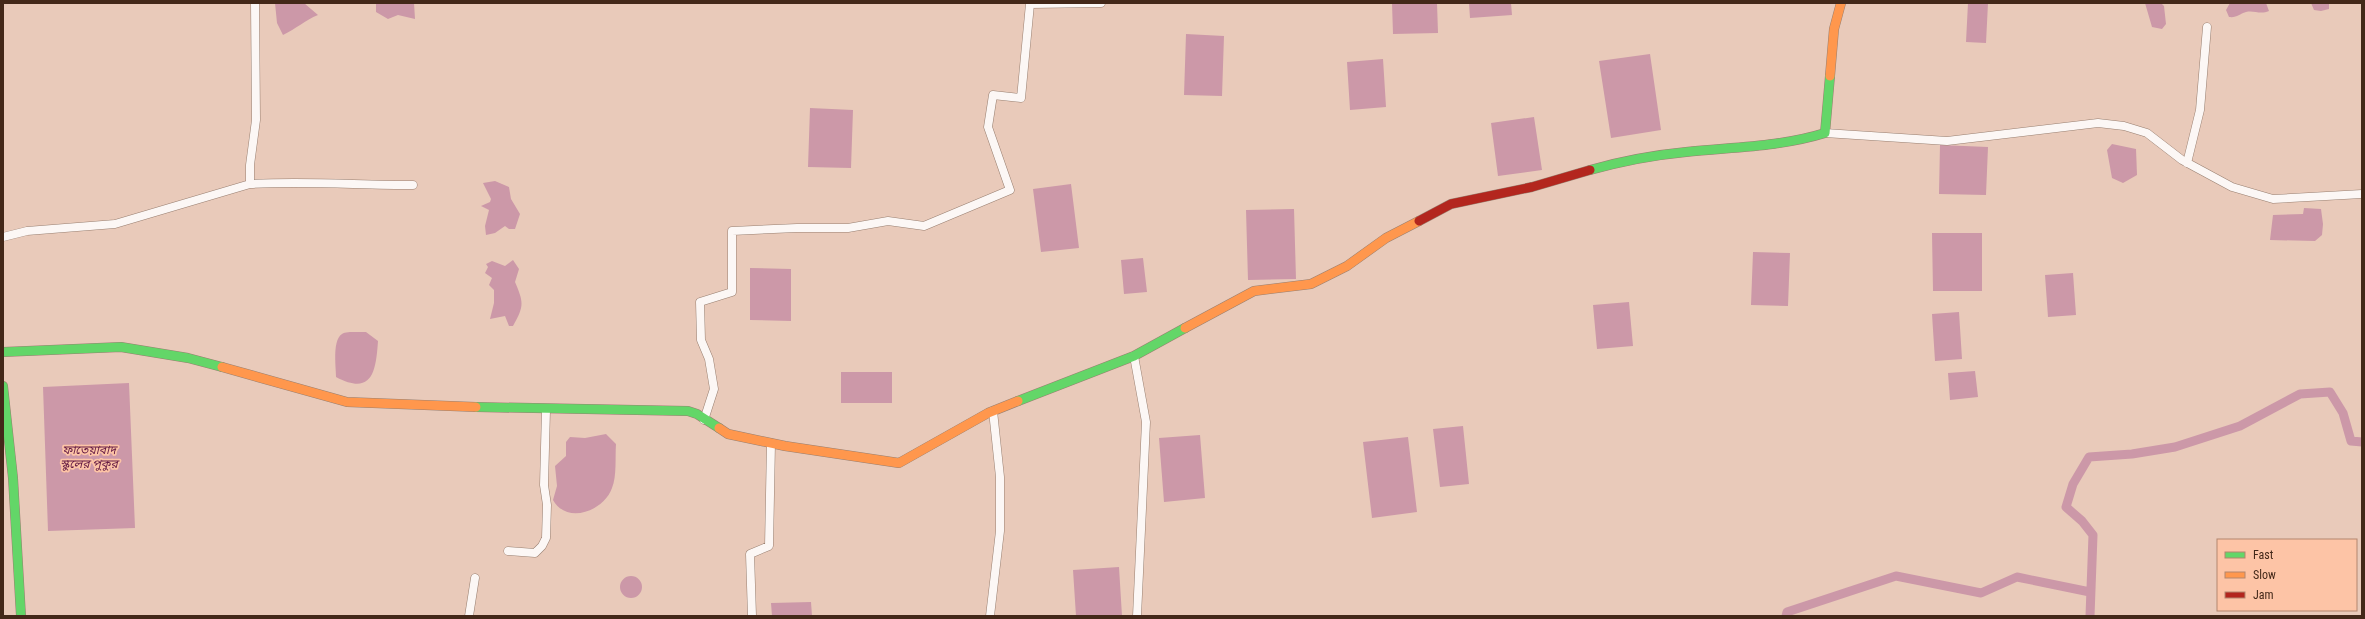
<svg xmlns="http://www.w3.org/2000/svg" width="2365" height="619" font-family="'Roboto Condensed','Noto Sans Bengali',sans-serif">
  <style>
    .water { fill: #cc98a8 }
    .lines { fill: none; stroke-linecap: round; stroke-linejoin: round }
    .canal { stroke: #cc98a8; stroke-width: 9 }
    .street-casing { stroke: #987f70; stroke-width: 9 }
    .fast-casing { stroke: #987f70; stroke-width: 10 }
    .slow-casing { stroke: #987f70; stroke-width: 10 }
    .jam-casing { stroke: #987f70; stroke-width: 10 }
    .street { stroke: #fcf7f5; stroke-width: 8 }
    .fast { stroke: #63d668; stroke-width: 9 }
    .slow { stroke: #ff974d; stroke-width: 9 }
    .jam { stroke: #b3261e; stroke-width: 9 }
    .labels { text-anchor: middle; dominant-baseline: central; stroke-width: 3.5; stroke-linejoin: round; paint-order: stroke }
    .water-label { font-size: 12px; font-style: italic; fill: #641a44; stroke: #fdc4a6 }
  </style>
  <rect width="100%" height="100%" fill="#e9caba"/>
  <!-- water -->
  <path class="water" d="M275 3H304L318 15C305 20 296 29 283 35L277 23Z
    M376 3H414L415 19 398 15 388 19 376 12Z
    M1392 3H1437L1438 33 1393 34Z
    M1469 3H1511L1512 15 1470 18Z
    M1968 3H1988L1986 43 1966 42Z
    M2145 3H2161L2164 6 2166 24 2162 29 2152 27Z
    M2230 3H2266L2269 11C2260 15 2254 10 2246 12 2239 14 2237 18 2229 17L2226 10Z
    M2311 3H2329V9L2321 11 2314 10Z
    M1186 34 1224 36 1222 96 1184 95Z
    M1650 54 1661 130 1611 138 1599 61Z
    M1383 59 1386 107 1350 110 1347 62Z
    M810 108 853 110 851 168 808 167Z
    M1534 117 1542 170 1498 176 1491 123Z
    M2112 144 2136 149 2137 175 2123 183 2112 178 2107 150Z
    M1940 145 1988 147 1986 195 1939 194Z
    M495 181 509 187 511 199 520 214 515 229H509L505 226 495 233 486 235 485 226 489 210 481 206 490 202 491 199 483 183Z
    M1071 184 1079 248 1041 252 1033 189Z
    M2304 208 2321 209 2323 224 2322 235 2315 241 2270 240 2273 215 2303 214Z
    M1294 209 1296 279 1248 280 1246 210Z
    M1932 233H1982V291H1933Z
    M1753 252 1790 253 1788 306 1751 305Z
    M1143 258 1147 292 1124 294 1121 260Z
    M513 260 519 269 515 282C524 303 524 306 513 326H509L505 316 490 319 494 303V290L489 285 492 278 485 273 488 267 486 264 492 261 505 266Z
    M750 268 791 269V321L750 320Z
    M2073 273 2076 315 2048 317 2045 275Z
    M1629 302 1633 346 1597 349 1593 305Z
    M1959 312 1962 359 1935 361 1932 314Z
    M355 332H366L378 341C376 372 372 396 336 377 336 368 332 340 342 334 345 332 351 332 355 332Z
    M1975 371 1978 397 1950 400 1948 373Z
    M841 372H892V403H841Z
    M129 383 135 528 48 531 43 387Z
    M1463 426 1469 484 1440 487 1433 429Z
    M606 434 616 444C615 457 617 476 612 488 604 511 567 525 553 500L557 486 555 466 566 456V442L570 437 585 438Z
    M1200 435 1205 498 1164 502 1159 438Z
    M1408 437 1417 512 1372 518 1363 442Z
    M1119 567 1122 616H1076L1073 570Z
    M620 587a11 11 0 1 1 22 0a11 11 0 1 1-22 0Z
    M811 602 812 616H772L771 603Z"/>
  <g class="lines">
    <!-- canal -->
    <path class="canal" d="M1786 616 1787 612 1896 576 1981 593 2017 577 2090 592
      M2090 616 2093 535 2082 521 2066 507 2073 484 2089 457 2132 454 2175 447 2240 426 2300 394 2330 392 2343 413 2351 441 2362 442"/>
    <!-- street casing -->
    <g class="street-casing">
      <path id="street" d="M1825 133 1947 141 2098 123 2124 126 2147 133 2182 160 2232 187 2273 199 2362 194
        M2187 163 2200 110 2207 27
        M250 184C304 181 358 185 413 185
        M3 237 27 231 115 224 250 184V165L256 120 255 3
        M1134 356 1146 422 1137 616
        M704 420 714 389 709 359 701 340 700 302 732 292V231L797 228H848L888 221 924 226 1010 190 988 127 993 95 1021 98 1030 4 1101 3
        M508 551 535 553 542 546 546 538 547 505 544 485 546 410
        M469 616 475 578
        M752 616 750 554 769 546 771 443
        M990 616 1000 531V477L993 411"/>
    </g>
    <!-- fast casing -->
    <g class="fast-casing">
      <path id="fast" d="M1590 170C1622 161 1654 155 1686 152 1732 147 1780 147 1825 133L1830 76
        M3 352 121 347 188 358 222 367
        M3 386 13 478 21 616
        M1018 401 1134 356 1185 328
        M476 407 688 411 697 414 719 428"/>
    </g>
    <!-- slow casing -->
    <g class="slow-casing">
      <path id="slow" d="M1830 76 1834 29 1841 3
        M1185 328 1254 291 1311 284 1347 266 1386 238 1419 221
        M222 367 347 402 476 407
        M719 428 728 434 785 446 899 463 988 413 1018 401"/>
    </g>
    <!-- jam casing -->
    <g class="jam-casing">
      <path id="jam" d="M1419 221 1451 204 1532 187 1590 170"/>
    </g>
    <!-- street -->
    <use href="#street" class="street"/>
    <!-- fast -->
    <use href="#fast" class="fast"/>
    <!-- slow -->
    <use href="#slow" class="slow"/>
    <!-- jam -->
    <use href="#jam" class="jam"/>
  </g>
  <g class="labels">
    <!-- water labels -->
    <g class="water-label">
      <text x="89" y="450">ফাতেয়াবাদ<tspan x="89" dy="14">স্কুলের পুকুর</tspan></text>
    </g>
  </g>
  <!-- border -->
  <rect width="2365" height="619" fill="none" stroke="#432819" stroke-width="8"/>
  <!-- legend -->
  <rect x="2217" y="539" width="140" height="72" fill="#fdc4a6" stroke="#b3866e"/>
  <rect x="2225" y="552" width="20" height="6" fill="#63d668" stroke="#b3866e"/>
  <text x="2253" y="559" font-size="12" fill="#432819">Fast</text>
  <rect x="2225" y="572" width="20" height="6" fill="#ff974d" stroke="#b3866e"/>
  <text x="2253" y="579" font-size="12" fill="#432819">Slow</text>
  <rect x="2225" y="592" width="20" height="6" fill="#b3261e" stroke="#b3866e"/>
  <text x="2253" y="599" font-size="12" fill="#432819">Jam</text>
</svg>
